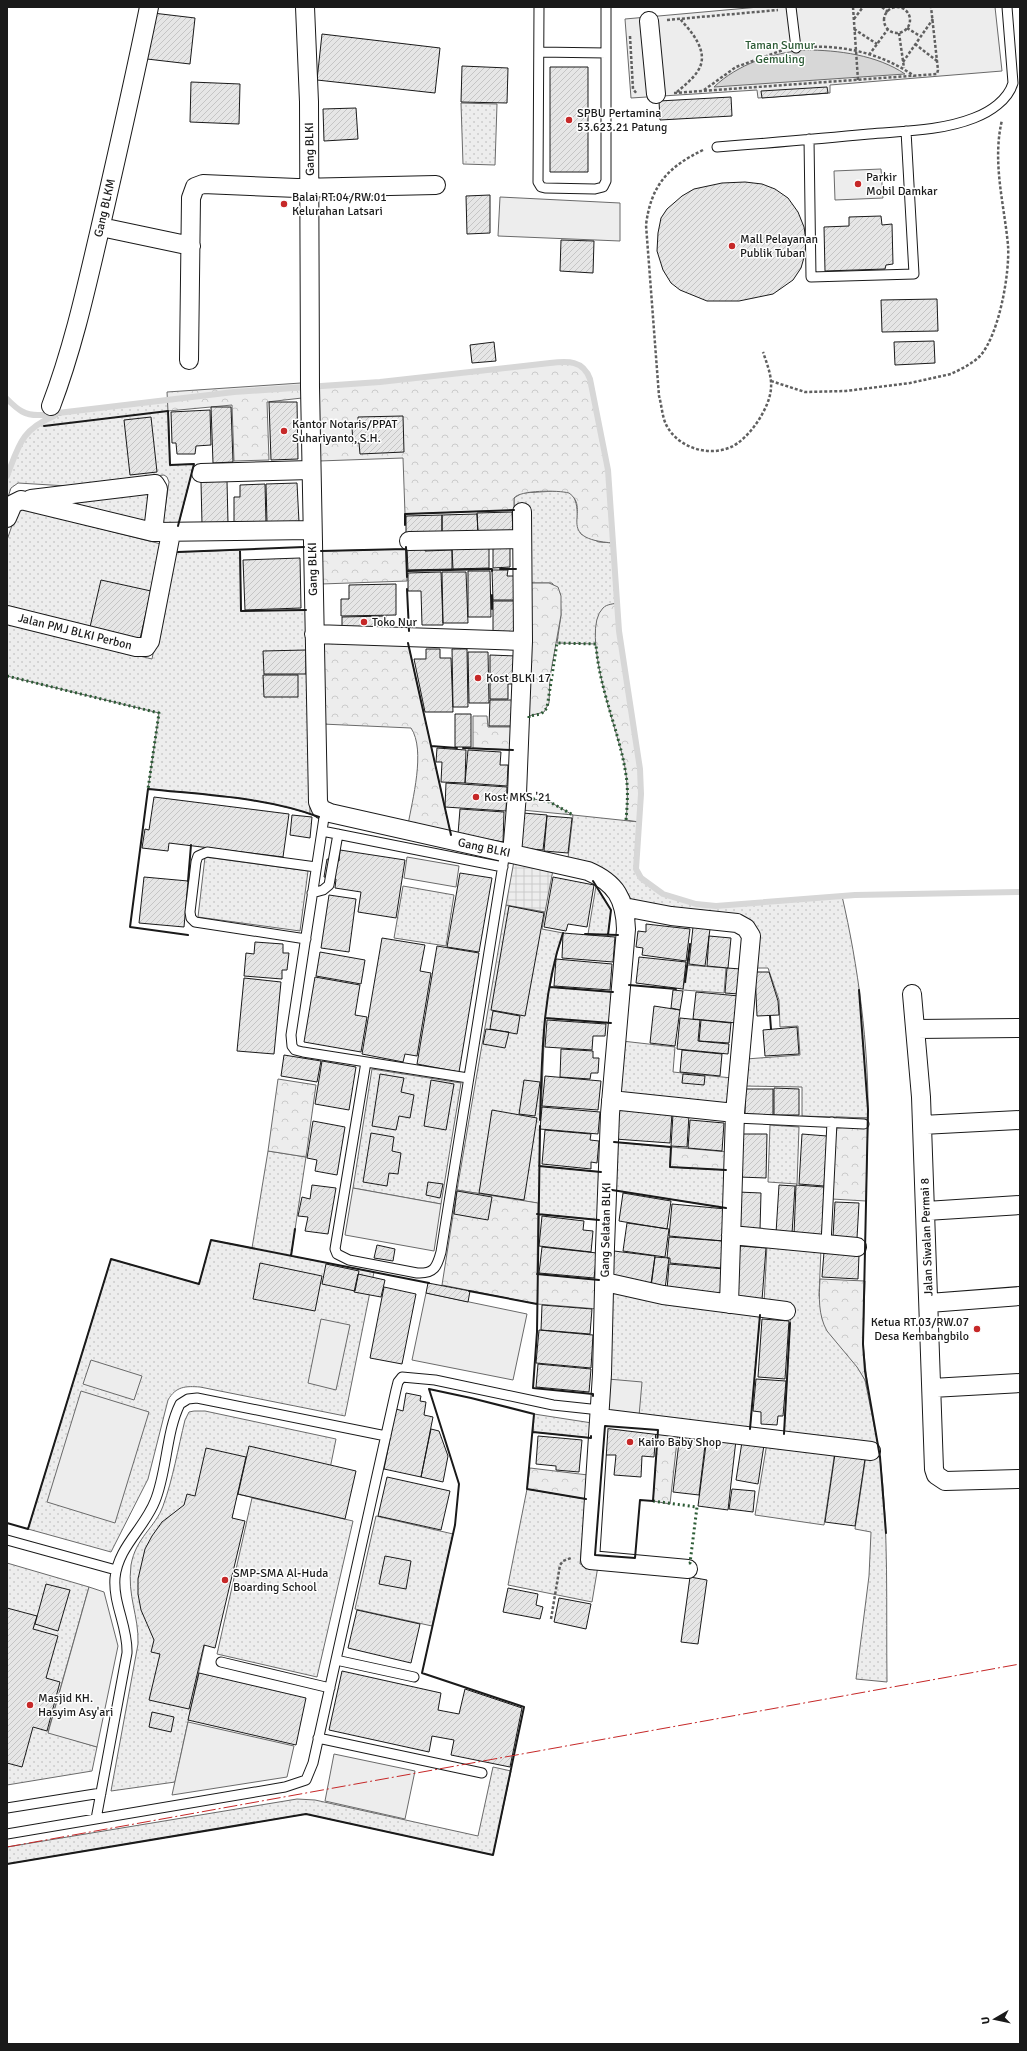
<svg xmlns="http://www.w3.org/2000/svg" width="1027" height="2051" font-family="Signika,sans-serif">
  <style>
    .grass { fill: url(#grass-dots); stroke: #6a6a6a }
    .forest { fill: url(#forest-crowns); stroke: #6a6a6a }
    .built { fill: #ededed; stroke: #6a6a6a }
    .plaza { fill: url(#plaza-grid); stroke: #6a6a6a }
    .water { fill: #d7d7d7; stroke: #6a6a6a }
    .lines { fill: none; stroke-linecap: round; stroke-linejoin: round }
    .stream { stroke: #d7d7d7; stroke-width: 6 }
    .building { fill: url(#building-hatch); stroke: #1a1a1a }
    .service-casing { stroke: #1a1a1a; stroke-width: 11 }
    .minor-casing { stroke: #1a1a1a; stroke-width: 20 }
    .path { stroke: #5f5f5f; stroke-width: 2.5; stroke-dasharray: 3 2; stroke-linecap: butt }
    .service { stroke: #fff; stroke-width: 9 }
    .minor { stroke: #fff; stroke-width: 18 }
    .hedge { stroke: #2b5a34; stroke-width: 3; stroke-dasharray: 2 3; stroke-linecap: butt }
    .wall { stroke: #1a1a1a; stroke-width: 2 }
    .power { stroke: #c62828; stroke-width: 1; stroke-dasharray: 14 3 2 3; stroke-linecap: butt }
    .poi-dot { fill: #c62828; stroke: #fff; stroke-width: 1.5 }
    .labels { text-anchor: middle; dominant-baseline: central; stroke-width: 3; stroke-linejoin: round; paint-order: stroke }
    .park-label { font-size: 12px; fill: #2b5a34; stroke: #fff }
    .poi-label { font-size: 12px; fill: #1a1a1a; stroke: #fff; text-anchor: start }
    .street-label { font-size: 12px; fill: #1a1a1a; stroke: #fff }
  </style>
  <defs>
    <pattern id="grass-dots" width="8" height="8" patternUnits="userSpaceOnUse"><rect width="8" height="8" fill="#ededed"/><path d="M2 2h.1M6 6h.1" fill="none" stroke="#cbcbcb" stroke-width="1.8" stroke-linecap="round"/></pattern>
    <pattern id="forest-crowns" width="20" height="18" patternUnits="userSpaceOnUse"><rect width="20" height="18" fill="#ededed"/><path d="M2 6a3 3 0 1 1 6 0M12 15a3 3 0 1 1 6 0" fill="none" stroke="#cbcbcb"/></pattern>
    <pattern id="plaza-grid" width="8" height="8" patternUnits="userSpaceOnUse"><rect width="8" height="8" fill="#ededed"/><path d="M0 4h8M4 0v8" fill="none" stroke="#cbcbcb"/></pattern>
    <pattern id="building-hatch" width="6" height="6" patternUnits="userSpaceOnUse"><rect width="6" height="6" fill="#e6e6e6"/><path d="M-1 1l2-2M0 6l6-6M5 7l2-2" fill="none" stroke="#c5c5c5"/></pattern>
  </defs>
  <rect width="100%" height="100%" fill="#fff"/>
  <!-- grass -->
  <path class="grass" d="M461 103 497 104 495 165 463 164Z
    M168 399 170 465 194 464 178 527 164 524 163 522 169 482 167 477 164 475 67 486 18 483 11 488 7 500C7 492 6 483 7 475 9 464 21 437 30 429 51 408 136 404 168 399Z
    M556 491 569 492C582 502 574 522 581 534L599 542 614 543 618 603C593 608 598 623 596 644L557 643 561 615 560 593 552 583H530L514 510V498L522 493Z
    M149 492 145 523 59 503Z
    M18 508 161 544 141 640 7 608V540Z
    M240 550 241 611 306 610 310 814C258 797 203 794 148 789L159 713 7 676V624L152 659 171 563 174 554 178 552Z
    M573 815 639 822C638 836 633 854 636 868 642 896 693 904 716 906L842 896C858 965 869 1047 868 1118L802 1116V1087L743 1086 746 1059 800 1055 798 1026 780 1027 779 1000 768 968H755L757 934 632 901C617 871 600 866 568 858Z
    M205 857 308 871 300 931 198 917Z
    M403 886 454 895 446 946 394 938Z
    M596 886 611 910 608 935 588 934Z
    M506 905 545 912 542 929 563 933 556 956 550 987 613 992 611 1023 545 1018 539 1166 601 1172 600 1220 537 1214V1203L457 1190Z
    M687 965 726 968 724 993 683 990Z
    M622 1041 675 1047 673 1072 732 1078 730 1107 616 1095Z
    M372 1069 461 1083 441 1204 353 1188Z
    M770 1125 799 1127 797 1184 768 1182Z
    M614 1142 671 1147 670 1167 728 1170 726 1208 612 1190Z
    M268 1151 306 1157 291 1256 374 1272 345 1416 200 1387C186 1386 176 1386 168 1400L148 1479 111 1552 28 1529 111 1259 199 1284 211 1240 252 1248Z
    M767 1245 821 1249 819 1296 865 1380 878 1445 784 1434 791 1306 764 1303Z
    M612 1292 760 1315 750 1429 639 1416 608 1379Z
    M194 1411H205L336 1439 321 1513 237 1494 175 1782 111 1791 138 1644C139 1615 127 1597 131 1565 136 1537 155 1528 163 1506 173 1479 178 1448 185 1420L189 1412Z
    M534 1414 592 1423 591 1438 533 1432Z
    M767 1443 835 1451 824 1525 755 1515Z
    M866 1455 880 1457C889 1531 886 1607 887 1682L856 1679 869 1576 871 1532 855 1529Z
    M527 1489 586 1499 580 1564 598 1566 592 1602 508 1585Z
    M252 1498 353 1521 317 1677 217 1654Z
    M376 1516 453 1534 432 1626 355 1609Z
    M7 1563 89 1587 48 1732 97 1747 92 1771 7 1785Z
    M493 1767 511 1771 493 1855 306 1814 7 1864V1847L297 1799 315 1800 478 1836Z"/>
  <!-- forest -->
  <path class="forest" d="M567 361C580 363 585 367 590 379L608 470 614 543C551 539 593 510 569 493 558 490 520 490 514 498V510L405 514 403 458 319 461 318 386 430 377Z
    M301 383 302 398 267 402 269 460 234 461 232 405 168 411 167 392Z
    M406 549 407 581 321 584V551Z
    M530 583H549L558 587 561 596V615L550 677 549 703 544 712 529 716Z
    M618 603 623 659 640 769 639 822 626 820C628 801 628 782 624 762 618 733 579 631 603 608 607 604 613 604 618 603Z
    M321 640 408 643 451 835 408 825C412 801 426 750 411 728L322 724Z
    M473 716H487L488 727H515L514 750 473 748Z
    M523 797 550 802 573 815 522 810Z
    M278 1079 316 1085 306 1157 268 1151Z
    M836 1117 868 1118 866 1201 832 1199Z
    M671 1147 728 1152V1170L670 1167Z
    M457 1190 538 1203 537 1274 599 1280 598 1309 537 1304 442 1285Z
    M820 1279 865 1281 863 1344 868 1390 865 1380 857 1367 827 1331C818 1315 819 1297 820 1279Z
    M658 1430 678 1432 670 1504 653 1501Z
    M530 1468 588 1475 586 1499 527 1489Z"/>
  <!-- built -->
  <path class="built" d="M759 7H995L1002 71 830 85V93L758 98 757 90 631 98 625 19Z
    M881 169 883 198 835 200 834 171Z
    M500 197 620 203V241L498 236Z
    M407 857 459 866 456 887 404 878Z
    M353 1188 441 1204 434 1251 345 1235Z
    M426 1293 527 1314 513 1380 412 1360Z
    M321 1319 350 1325 336 1390 308 1383Z
    M91 1360 142 1376 134 1400 83 1384Z
    M608 1379 642 1382 639 1416 607 1412Z
    M81 1391 149 1412 115 1523 47 1502Z
    M89 1587 104 1592 118 1646 97 1747 48 1733Z
    M188 1722 294 1746 287 1777 172 1795Z
    M334 1754 415 1771 405 1819 325 1801Z"/>
  <!-- plaza -->
  <path class="plaza" d="M514 861 553 870 545 912 506 905Z"/>
  <!-- water -->
  <path class="water" d="M805 50C838 50 877 55 905 74L714 87C738 64 772 53 805 50Z"/>
  <g class="lines">
    <!-- stream -->
    <path class="stream" d="M7 399C18 410 25 416 41 415L234 392 380 382 550 363C568 361 583 360 590 379L608 470 619 631 640 769 641 794 636 869 641 878 663 894 696 904 716 906 855 895 1020 892
      M7 476C19 445 21 430 54 416"/>
  </g>
  <!-- building -->
  <path class="building" d="M153 13 195 18 190 64 147 59Z
    M322 34 440 48 435 93 317 80Z
    M462 66 508 68 507 103 461 102Z
    M550 67H588V172H550Z
    M191 82 240 84 239 124 190 122Z
    M827 87 828 93 762 98 761 91Z
    M731 97 732 116 660 120 659 101Z
    M356 108 358 139 324 141 323 109Z
    M745 182 762 184 775 189 788 198 798 212 804 227 806 240 805 254 801 268 793 280 773 294 739 301H707L680 290 671 283 663 270 657 251 658 233 661 218 667 209 682 196 694 189 722 183Z
    M490 195V233L467 234 466 196Z
    M881 216 882 225 892 224 893 264 886 265 885 269 825 271 824 227 849 226V217Z
    M561 240 594 241 593 273 560 271Z
    M937 299 938 331 882 332 881 300Z
    M934 341 935 363 895 365 894 342Z
    M494 342 496 361 472 363 470 345Z
    M269 402H297L298 459 271 460Z
    M211 407H231L233 462 213 463Z
    M210 410 211 445 196 446 195 454H177L176 443H172L171 412Z
    M403 416 404 452 360 454 359 443 353 444 352 427 358 426V417Z
    M151 417 157 472 130 475 124 420Z
    M227 481 228 523 202 524 201 482Z
    M297 483 299 522 267 523 266 484Z
    M265 484 266 523H234V497H240V485Z
    M512 512 513 532 478 533 477 513Z
    M477 514 478 533 442 534V515Z
    M442 515V535H406V516Z
    M489 545V568L453 569 452 549Z
    M510 545V567L493 568V546Z
    M425 548V551L452 550V569L408 570 407 549Z
    M300 558 301 608 245 610 243 560Z
    M492 570H508L507 576H514L515 600H493Z
    M468 571H490L491 617H468Z
    M441 572 443 625H422L421 591H408V573Z
    M442 572H466L468 623H443Z
    M101 580 151 591 140 639 90 627Z
    M396 584V615L341 616V599H349V585Z
    M493 601H514V633H493Z
    M386 616V630L342 628V617Z
    M426 649H440V658H451L453 712H425L414 659H426Z
    M452 649H467L468 707H453Z
    M306 650V674H264L263 651Z
    M468 652H488L489 703H469Z
    M490 655 516 656 515 684H508V699H490Z
    M263 675H298V697H264Z
    M490 700H516L515 726H489Z
    M455 714H471V747H455Z
    M437 748 466 750 465 783 441 782 442 762H436Z
    M468 750 501 752 500 765H508L507 786 465 783Z
    M446 783 507 787 506 811 445 807Z
    M154 797 289 814 283 857 169 843 168 851 142 848 145 829 149 830Z
    M460 809 504 812 503 842 458 834Z
    M523 813 547 815 543 850 519 848Z
    M292 815 312 817 310 838 290 835Z
    M547 816 572 818 568 853 544 851Z
    M340 850 405 860 396 918 358 912 361 892 335 888 336 879 324 877 327 859 339 861Z
    M460 873 492 878 479 952 447 947Z
    M144 877 188 881 184 927 139 923Z
    M553 877 594 885 587 927 568 924 566 931 544 927Z
    M329 895 356 899 349 952 321 948Z
    M509 906 544 913 525 1016 491 1010Z
    M646 924 690 929 686 961 642 955 643 948 636 947 638 931 646 932Z
    M693 927 710 929 705 966 689 964Z
    M563 933 615 937 613 962 562 958Z
    M709 936 731 938 728 968 707 966Z
    M382 938 425 945 420 971 431 973 417 1056 405 1054 403 1062 362 1054Z
    M255 942 283 944V953H289L287 970H282V979L244 976 246 953 254 954Z
    M437 946 479 953 459 1072 417 1064Z
    M320 952 365 960 361 984 316 976Z
    M639 957 686 962 683 989 636 983Z
    M556 959 612 964 610 990 554 986Z
    M727 968 741 969 739 994 725 993Z
    M755 972H769L778 1001 779 1015 757 1016Z
    M315 977 360 985 355 1015 367 1017 361 1052 304 1042Z
    M244 978 281 982 274 1054 237 1051Z
    M673 990 683 991 680 1010 671 1008Z
    M696 992 739 996 737 1023 693 1019Z
    M654 1006 680 1010 675 1046 650 1043Z
    M493 1011 520 1016 517 1034 490 1029Z
    M680 1018 700 1020 698 1041 729 1044 728 1054 677 1049Z
    M547 1020 606 1024 605 1036H593L592 1050 545 1047Z
    M701 1020 731 1023 729 1043 699 1041Z
    M797 1027 799 1054 765 1056 763 1030Z
    M486 1029 509 1032 505 1048 483 1044Z
    M561 1049 593 1051V1058H599L598 1073H591L590 1079 560 1077Z
    M682 1050 722 1054 720 1076 680 1072Z
    M284 1055 321 1061 317 1082 281 1076Z
    M322 1061 356 1067 349 1110 315 1104Z
    M380 1074 404 1078 401 1092 414 1095 410 1118 399 1116 396 1130 372 1126Z
    M683 1074 705 1076 704 1085 682 1083Z
    M545 1076 601 1081 598 1110 542 1106Z
    M431 1080 454 1084 446 1130 424 1126Z
    M524 1080 540 1082 535 1116 519 1114Z
    M774 1088 799 1089V1115H774Z
    M745 1089H773V1115L745 1114Z
    M542 1107 600 1112 598 1134 540 1129Z
    M617 1108 672 1113 670 1143 615 1139Z
    M492 1110 537 1118 524 1200 479 1193Z
    M673 1114 689 1115 687 1147 671 1146Z
    M690 1120 724 1123 722 1151 688 1148Z
    M313 1121 345 1127 337 1175 315 1171 317 1160 307 1158Z
    M545 1130 591 1134 590 1140 599 1141 597 1163 591 1162V1169L542 1164Z
    M371 1133 394 1137 392 1151 401 1153 398 1174 389 1173 387 1186 363 1182Z
    M741 1134H767L766 1178 739 1177Z
    M802 1134 827 1136 824 1186 799 1184Z
    M428 1182 443 1184 440 1198 426 1195Z
    M312 1185 336 1188 328 1234 305 1231 308 1217 298 1216 302 1197 310 1199Z
    M779 1185 795 1186 792 1234 776 1233Z
    M796 1185 824 1187 822 1236 794 1235Z
    M457 1191 492 1197 488 1220 454 1214Z
    M738 1192 761 1193 760 1230 737 1229Z
    M623 1193 671 1201 667 1229 619 1221Z
    M835 1202 859 1203 857 1238 833 1237Z
    M672 1204 726 1209 723 1241 669 1236Z
    M542 1216 584 1221 583 1230 593 1231 591 1252 539 1246Z
    M627 1223 669 1229 665 1257 623 1251Z
    M669 1237 723 1241 721 1268 670 1263V1258H667Z
    M377 1245 395 1249 393 1261 374 1258Z
    M740 1246 766 1248 762 1300 736 1298Z
    M542 1247 597 1253 594 1278 539 1273Z
    M614 1251 655 1256 651 1284 610 1278Z
    M824 1252 859 1255 858 1279 822 1277Z
    M655 1257 669 1258 665 1289 651 1287Z
    M260 1263 322 1276 315 1311 253 1299Z
    M326 1264 359 1271 355 1291 322 1284Z
    M669 1264 724 1269 722 1295 667 1290Z
    M358 1274 385 1280 381 1297 354 1292Z
    M428 1283 470 1291 468 1302 426 1293Z
    M384 1287 416 1294 402 1364 370 1358Z
    M542 1305 592 1309 590 1334 541 1330Z
    M762 1319 789 1321 785 1379 758 1377Z
    M539 1330 593 1335 591 1368 536 1363Z
    M538 1364 591 1369 589 1392 536 1387Z
    M756 1379 786 1381 783 1416H778L777 1425 761 1424V1412L753 1411Z
    M406 1393 421 1396 420 1401 426 1402 424 1415 433 1417 421 1477 384 1469 396 1409 403 1411Z
    M606 1426 656 1430 654 1457 642 1456 641 1477 614 1475 616 1455H604Z
    M431 1429 439 1431 448 1456 443 1482 421 1477Z
    M680 1434 706 1437 699 1495 673 1492Z
    M538 1436 582 1440 579 1472 556 1470V1466L536 1464Z
    M707 1437 736 1440 728 1510 698 1506Z
    M742 1442 764 1445 758 1484 736 1480Z
    M249 1446 356 1471 345 1519 238 1494Z
    M206 1448 246 1457 232 1518 245 1521 215 1648 204 1645 189 1709 149 1700 160 1654 151 1652 154 1640 141 1610 138 1594V1579L145 1549 152 1536 162 1522 184 1505 187 1494 195 1496Z
    M835 1454 865 1459 855 1526 825 1522Z
    M387 1477 450 1491 441 1530 378 1516Z
    M732 1489 755 1491 753 1512 729 1509Z
    M385 1556 411 1561 406 1589 379 1584Z
    M690 1577 707 1580 698 1644 681 1642Z
    M46 1584 70 1590 58 1631 35 1624Z
    M508 1588 538 1594 536 1605 543 1607 540 1619 503 1612Z
    M559 1598 591 1604 586 1629 554 1622Z
    M7 1608 37 1616 33 1629 58 1636 46 1678 60 1682 47 1731 33 1727 22 1767 7 1763Z
    M357 1610 420 1624 411 1663 348 1648Z
    M342 1671 441 1693 438 1710 459 1714 465 1689 522 1708 510 1767 451 1755 454 1740 432 1736 429 1752 329 1730Z
    M199 1673 306 1698 296 1745 188 1720Z
    M152 1712 174 1717 171 1732 149 1727Z"/>
  <g class="lines">
    <!-- service casing -->
    <g class="service-casing">
      <path id="service" d="M539 7 538 182 541 187 545 188 595 189 603 187 606 181V7
        M791 7 796 48
        M539 52 606 53
        M809 139 811 277 914 274 906 131
        M717 147C768 143 818 139 869 134 903 131 941 131 974 118 990 112 1008 100 1013 83L1007 7
        M325 811 291 1035 292 1046 295 1050 303 1052 468 1078
        M322 831 503 867
        M312 893 323 890 329 885 338 834
        M306 939 195 922 191 918 190 912 196 862 198 856 207 852 316 867
        M366 1062 335 1249 337 1254 349 1260 417 1273C434 1274 437 1267 441 1252L505 852
        M735 1118 864 1124
        M826 1244 832 1122
        M7 1540 116 1570
        M336 1660 414 1677
        M221 1662 330 1688
        M318 1738 482 1773
        M7 1808 101 1793
        M96 1819 127 1653C128 1627 113 1604 115 1578 118 1547 144 1529 155 1501 167 1472 166 1432 180 1404L188 1399 197 1398 386 1436
        M7 1834 285 1787 306 1780 313 1763 396 1390 398 1382 402 1377 435 1380 553 1405 600 1410"/>
    </g>
    <!-- minor casing -->
    <g class="minor-casing">
      <path id="minor" d="M305 7 309 102 310 387 318 802 321 809 330 813 588 871C616 883 625 899 626 929L610 1114 605 1247 602 1374 590 1560 688 1569
        M649 21 656 94
        M101 227 191 246
        M189 360 191 198 195 187 203 184 297 188 436 185
        M51 406C73 348 86 289 100 229 117 155 134 81 149 7
        M201 473 311 470
        M31 499 155 484 158 489 153 532
        M522 512 523 641
        M7 518 13 504 21 500 153 532 312 530
        M409 541 522 539
        M7 615 136 647H146L150 641 171 533
        M314 634 523 641 517 794 512 854
        M624 907 671 916 737 923 746 928 751 936 735 1113 729 1304
        M912 994 921 1097 934 1469 936 1475 945 1481 1020 1479
        M916 1029 1020 1028
        M611 1100 735 1113
        M922 1125 1020 1120
        M926 1211 1020 1205
        M731 1235 857 1247
        M605 1282 663 1295 786 1311
        M929 1303 1020 1296
        M932 1388 1020 1383
        M600 1418 871 1451"/>
    </g>
    <!-- path -->
    <path class="path" d="M853 7 858 80
      M882 7 888 12
      M884 20a13 13 0 1 1 26 0a13 13 0 1 1-26 0Z
      M854 19 863 7
      M667 20 778 10
      M907 28 920 36
      M854 29 877 44
      M899 33 904 68
      M630 36 633 89 637 94
      M915 44 937 61
      M809 47C846 45 885 55 914 76
      M869 55 888 29
      M903 62 933 19
      M704 90 736 67 783 50
      M677 92C685 85 694 78 699 69 709 51 691 31 680 19
      M674 93 937 74 938 70 931 7
      M703 150C668 167 651 185 646 225L659 396C662 406 662 419 668 428 680 448 709 457 731 447 749 439 770 408 771 388 772 376 767 364 763 352
      M771 381 805 392 846 391 910 383 951 374C961 369 972 364 980 356 999 335 1010 273 1008 245 1004 203 992 162 1002 120
      M551 1619 560 1565 563 1561 571 1558"/>
    <!-- service -->
    <use href="#service" class="service"/>
    <!-- minor -->
    <use href="#minor" class="minor"/>
    <!-- hedge -->
    <path class="hedge" d="M7 676 159 713 148 789
      M529 718V716L541 714 547 708 557 643 596 644C599 692 622 736 627 783 628 796 627 808 626 820
      M523 797 550 802 573 815
      M653 1501 697 1507 690 1563H688"/>
    <!-- wall -->
    <path class="wall" d="M44 426 168 411 170 465 194 464 178 526
      M405 525V514L514 510
      M406 547 407 577
      M240 550 241 611 306 610
      M321 551 406 549
      M178 552 304 547
      M500 569H516
      M407 571 492 569V571
      M407 589 409 631
      M492 595V609
      M408 643 451 835
      M431 746 457 748
      M463 748 513 750
      M188 881 191 845
      M593 881 611 910 608 935
      M585 934 618 935
      M188 935 130 927 148 789C205 795 265 797 319 817
      M685 982 690 944
      M629 985 676 989
      M550 987 613 992
      M859 990 868 1110 863 1344 865 1371 880 1457 886 1533
      M770 1016 771 1029
      M545 1018 611 1023
      M540 1120C542 1057 542 993 563 933
      M540 1126 537 1332 533 1388 593 1394V1396
      M614 1142 671 1147 670 1167 726 1170
      M539 1166 601 1172
      M612 1190 726 1208
      M537 1214 599 1220
      M291 1256 295 1229
      M537 1274 599 1280
      M469 1291 537 1304
      M605 1426 658 1430 653 1501 640 1500 635 1558 595 1555Z
      M750 1429 760 1315
      M533 1432 591 1438V1436
      M784 1434 790 1323
      M7 1523 28 1529 111 1259 199 1284 211 1240 429 1283
      M7 1864 306 1814 493 1855 524 1707 422 1673 455 1525 459 1484 429 1389 471 1398 534 1414 527 1489 586 1499"/>
    <!-- power -->
    <path class="power" d="M7 1847 1020 1664"/>
  </g>
  <!-- markers -->
  <g class="poi-dot">
    <circle cx="569" cy="120" r="4"/>
    <circle cx="858" cy="184" r="4"/>
    <circle cx="284" cy="204" r="4"/>
    <circle cx="732" cy="246" r="4"/>
    <circle cx="284" cy="431" r="4"/>
    <circle cx="364" cy="622" r="4"/>
    <circle cx="478" cy="678" r="4"/>
    <circle cx="476" cy="797" r="4"/>
    <circle cx="977" cy="1329" r="4"/>
    <circle cx="630" cy="1442" r="4"/>
    <circle cx="225" cy="1580" r="4"/>
    <circle cx="30" cy="1705" r="4"/>
  </g>
  <g class="labels">
    <!-- park labels -->
    <g class="park-label">
      <text x="780" y="45">Taman Sumur<tspan x="780" dy="14">Gemuling</tspan></text>
    </g>
    <!-- poi labels -->
    <g class="poi-label">
      <text x="577" y="113">SPBU Pertamina<tspan x="577" dy="14">53.623.21 Patung</tspan></text>
      <text x="866" y="177">Parkir<tspan x="866" dy="14">Mobil Damkar</tspan></text>
      <text x="292" y="197">Balai RT.04/RW.01<tspan x="292" dy="14">Kelurahan Latsari</tspan></text>
      <text x="740" y="239">Mall Pelayanan<tspan x="740" dy="14">Publik Tuban</tspan></text>
      <text x="292" y="424">Kantor Notaris/PPAT<tspan x="292" dy="14">Suhariyanto, S.H.</tspan></text>
      <text x="372" y="622">Toko Nur</text>
      <text x="486" y="678">Kost BLKI 17</text>
      <text x="484" y="797">Kost MKS '21</text>
      <text x="969" y="1322" text-anchor="end">Ketua RT.03/RW.07<tspan x="969" dy="14">Desa Kembangbilo</tspan></text>
      <text x="638" y="1442">Kairo Baby Shop</text>
      <text x="233" y="1573">SMP-SMA Al-Huda<tspan x="233" dy="14">Boarding School</tspan></text>
      <text x="38" y="1698">Masjid KH.<tspan x="38" dy="14">Hasyim Asy'ari</tspan></text>
    </g>
    <!-- street labels -->
    <g class="street-label">
      <text transform="translate(310 149) rotate(-91)">Gang BLKI</text>
      <text transform="translate(105 208) rotate(-77)">Gang BLKM</text>
      <text transform="translate(313 569) rotate(-91)">Gang BLKI</text>
      <text transform="translate(75 632) rotate(14)">Jalan PMJ BLKI Perbon</text>
      <text transform="translate(484 848) rotate(12)">Gang BLKI</text>
      <text transform="translate(606 1230) rotate(-89)">Gang Selatan BLKI</text>
      <text transform="translate(927 1237) rotate(-92)">Jalan Siwalan Permai 8</text>
    </g>
  </g>
  <!-- border -->
  <rect width="1027" height="2051" fill="none" stroke="#1a1a1a" stroke-width="16"/>
  <!-- north arrow -->
  <g transform="translate(995 2019) rotate(261)" stroke="#ffffff" stroke-width="3" paint-order="stroke">
  <path d="M0-3L7 15L0 10L-7 15Z" fill="#1a1a1a"/>
  <text y="-6" font-size="11" font-weight="bold" text-anchor="middle" fill="#1a1a1a">U</text>
  </g>
</svg>
